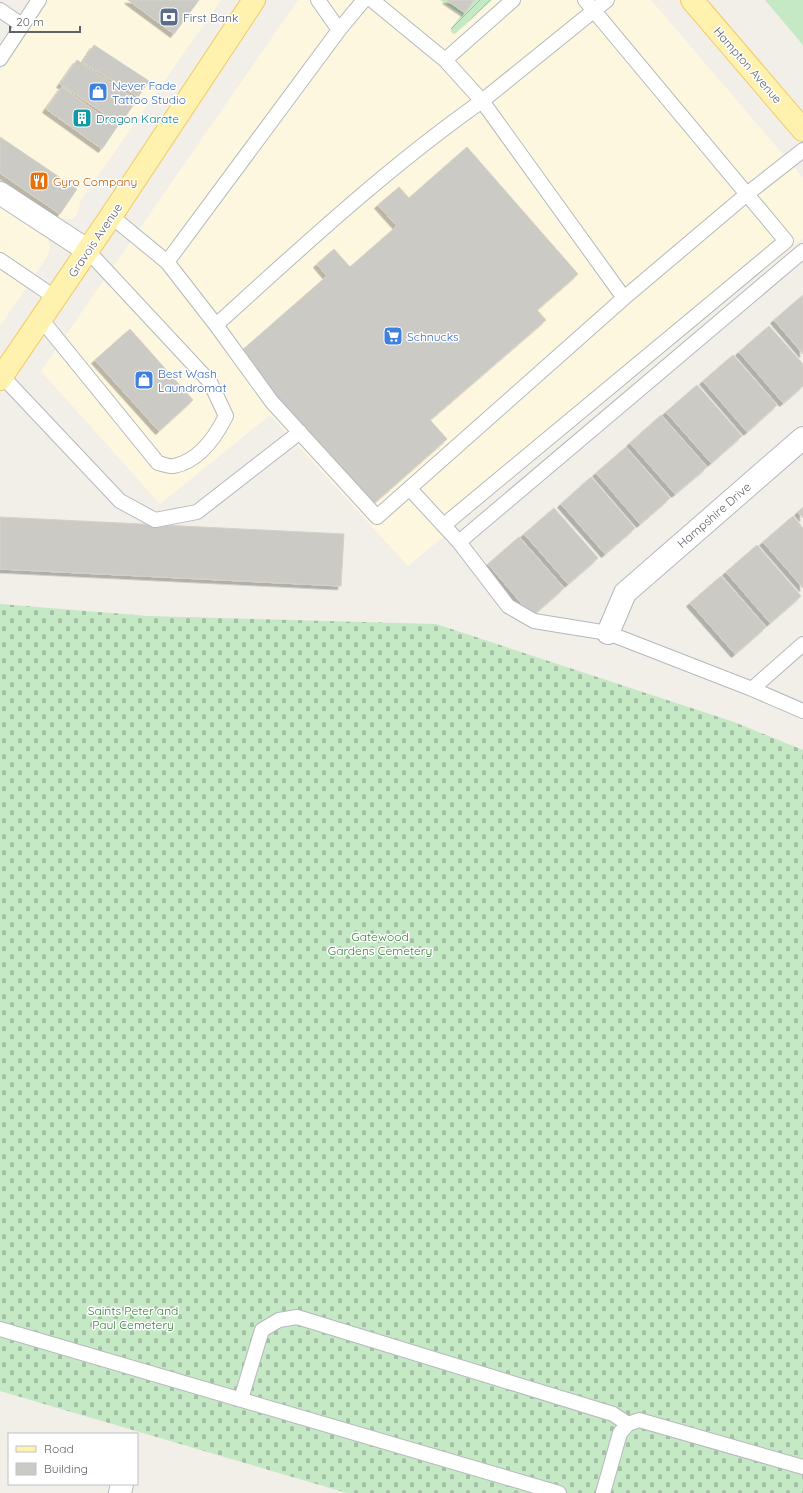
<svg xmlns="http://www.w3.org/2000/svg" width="803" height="1493" font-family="Quicksand,sans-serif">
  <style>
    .commercial { fill: #fef7e0 }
    .grass { fill: url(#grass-tufts) }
    .cemetery { fill: url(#cemetery-stones) }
    .garden { fill: url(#garden-furrows) }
    .pitch { fill: #c5e8c5 }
    .building { fill: #cccac5; stroke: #d6d1c6; filter: url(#shadow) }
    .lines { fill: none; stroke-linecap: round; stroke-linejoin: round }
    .service-casing { stroke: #b5b8bc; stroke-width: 16 }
    .minor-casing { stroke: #b5b8bc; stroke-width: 24 }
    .primary-casing { stroke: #f2c960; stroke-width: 24 }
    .service { stroke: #fff; stroke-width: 14 }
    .minor { stroke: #fff; stroke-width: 22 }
    .primary { stroke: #fff2af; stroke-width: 22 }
    .labels { text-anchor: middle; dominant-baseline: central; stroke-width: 3; stroke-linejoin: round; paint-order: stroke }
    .service-label { font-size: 12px; fill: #4e5e75; stroke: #fff; text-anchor: start }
    .street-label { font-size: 12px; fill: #5f6368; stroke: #fff }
    .shop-label { font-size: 12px; fill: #366cbe; stroke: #fff; text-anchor: start }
    .culture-label { font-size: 12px; fill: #0d838f; stroke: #fff; text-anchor: start }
    .food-label { font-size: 12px; fill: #c56008; stroke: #fff; text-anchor: start }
    .park-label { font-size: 12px; fill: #348238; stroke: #fff }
  </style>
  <defs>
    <pattern id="grass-tufts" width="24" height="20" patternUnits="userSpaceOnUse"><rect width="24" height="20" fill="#c5e8c5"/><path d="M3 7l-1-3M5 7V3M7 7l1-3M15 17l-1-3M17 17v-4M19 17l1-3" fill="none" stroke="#a3c0a4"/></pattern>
    <pattern id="cemetery-stones" width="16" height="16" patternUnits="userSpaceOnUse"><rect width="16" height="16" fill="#c5e8c5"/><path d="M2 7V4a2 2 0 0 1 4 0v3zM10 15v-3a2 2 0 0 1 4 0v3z" fill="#a3c0a4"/></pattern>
    <pattern id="garden-furrows" width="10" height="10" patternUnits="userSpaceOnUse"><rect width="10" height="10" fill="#c5e8c5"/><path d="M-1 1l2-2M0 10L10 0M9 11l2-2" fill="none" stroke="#a3c0a4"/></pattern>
    <filter id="shadow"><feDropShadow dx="-3.5" dy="3.5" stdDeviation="0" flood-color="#0004"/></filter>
  </defs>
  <rect width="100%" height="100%" fill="#f1efe8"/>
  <!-- commercial -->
  <path class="commercial" d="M47 0H221L81 200 77 214 73 219H63L0 179V72Z
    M298 0H440L463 15 479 0H651L803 178V238L408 566 270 415 160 504 41 371Z
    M0 208 48 239 50 248 47 257 0 326Z"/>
  <!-- grass -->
  <path class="grass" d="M440 0H446L465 13 463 15Z"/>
  <!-- cemetery -->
  <path class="cemetery" d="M0 604 148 616 436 624 734 722 803 750V1493H347L0 1391Z"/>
  <!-- garden -->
  <path class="garden" d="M474 0H492L457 32 454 34 451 32V28Z"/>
  <!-- pitch -->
  <path class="pitch" d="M765 0H803V45Z"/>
  <!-- building -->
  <path class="building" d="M128 0H199L174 34Z
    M446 0H474L465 13Z
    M94 45 149 81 138 97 83 62Z
    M77 60 137 100 120 124 60 84Z
    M62 87 117 127 102 149 46 109Z
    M0 137 77 189 60 214 0 173Z
    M467 147 578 274 537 310 546 320 430 420 447 439 372 505 239 353 327 276 317 264 334 249 350 267 397 226 378 205 399 187 409 198Z
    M803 295V354L774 320Z
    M769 326 803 364V386L783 403 739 352Z
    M130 329 193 400 159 431 95 360Z
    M733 355 777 405 747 432 703 381Z
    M697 385 742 436 711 463 666 412Z
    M661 415 707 467 675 494 630 443Z
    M626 447 670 498 640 524 596 473Z
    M591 477 635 528 605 554 561 504Z
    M803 507V518L798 512Z
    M554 508 598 558 568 584 524 534Z
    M793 516 803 528V588L763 542Z
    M0 517 344 534 341 586 0 569Z
    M519 537 564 588 532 616 488 564Z
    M757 545 801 596 770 623 726 572Z
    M721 576 766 627 735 654 690 603Z"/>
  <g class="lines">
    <!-- service casing -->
    <g class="service-casing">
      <path id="service" d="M372 0 445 60 513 0
        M0 10 22 25
        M339 30 364 0
        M0 59 39 0
        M445 60 482 101 607 0
        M111 216 167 262
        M0 260 56 298
        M624 298 747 194 803 150
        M41 319 158 463C163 464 169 467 174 466 199 461 215 438 226 416L210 382 87 250
        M216 325 272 402 377 517 624 298 482 101C387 168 302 247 216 325L167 262 339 30 318 0
        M2 376 120 501 155 520 197 512 300 432
        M410 489 459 542 508 606 534 621 608 633 752 689 803 711
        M444 525 786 241 585 0
        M459 542 803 251
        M752 689 803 644
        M0 1329 559 1493
        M241 1399 262 1330 279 1320 297 1317 613 1414 628 1424
        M603 1493 620 1433 628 1424 639 1420 803 1467"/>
    </g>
    <!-- minor casing -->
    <g class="minor-casing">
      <path id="minor" d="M0 193 87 250
        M608 633 625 593 803 438
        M120 1493 122 1484"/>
    </g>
    <!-- primary casing -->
    <g class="primary-casing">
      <path id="primary" d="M692 0 803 130
        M0 379 111 216 254 0"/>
    </g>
    <!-- service -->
    <use href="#service" class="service"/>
    <!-- minor -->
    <use href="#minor" class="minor"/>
    <!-- primary -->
    <use href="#primary" class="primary"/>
  </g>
  <!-- icons -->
  <defs>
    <g id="bank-square" transform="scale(1)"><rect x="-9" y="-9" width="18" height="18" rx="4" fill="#5c6f8a" stroke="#fff"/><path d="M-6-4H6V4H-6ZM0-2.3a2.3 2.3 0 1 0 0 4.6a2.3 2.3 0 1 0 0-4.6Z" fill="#fff"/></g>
    <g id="shop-square" transform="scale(1)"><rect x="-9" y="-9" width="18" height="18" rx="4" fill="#3f7fe0" stroke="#fff"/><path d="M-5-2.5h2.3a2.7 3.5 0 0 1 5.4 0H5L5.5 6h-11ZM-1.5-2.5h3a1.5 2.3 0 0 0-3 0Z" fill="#fff"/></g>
    <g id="building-square" transform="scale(1)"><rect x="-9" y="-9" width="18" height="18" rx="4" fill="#0f9aa8" stroke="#fff"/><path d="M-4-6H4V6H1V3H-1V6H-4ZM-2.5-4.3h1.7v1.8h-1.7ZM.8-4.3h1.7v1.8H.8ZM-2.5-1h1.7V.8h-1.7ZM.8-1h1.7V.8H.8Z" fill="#fff"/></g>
    <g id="restaurant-square" transform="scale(1)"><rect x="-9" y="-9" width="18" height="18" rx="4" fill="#e8710a" stroke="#fff"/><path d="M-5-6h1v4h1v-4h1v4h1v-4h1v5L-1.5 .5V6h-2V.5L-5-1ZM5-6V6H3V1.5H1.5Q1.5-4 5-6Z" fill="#fff"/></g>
    <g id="supermarket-square" transform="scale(1)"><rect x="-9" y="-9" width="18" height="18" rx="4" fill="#3f7fe0" stroke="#fff"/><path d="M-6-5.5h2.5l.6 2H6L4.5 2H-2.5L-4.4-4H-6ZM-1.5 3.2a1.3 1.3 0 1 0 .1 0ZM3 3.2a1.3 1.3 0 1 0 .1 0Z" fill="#fff"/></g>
  </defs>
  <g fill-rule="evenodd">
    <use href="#bank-square" x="169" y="17"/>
    <use href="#shop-square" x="98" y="92"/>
    <use href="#building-square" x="82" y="118"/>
    <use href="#restaurant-square" x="39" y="181"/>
    <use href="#supermarket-square" x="393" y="336"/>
    <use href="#shop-square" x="144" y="380"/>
  </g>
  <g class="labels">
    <!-- service labels -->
    <g class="service-label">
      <text x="183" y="17">First Bank</text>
    </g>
    <!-- street labels -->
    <g class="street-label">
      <text transform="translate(748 65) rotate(49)">Hampton Avenue</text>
      <text transform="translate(95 240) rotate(-56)">Gravois Avenue</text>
      <text transform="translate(714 515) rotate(-41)">Hampshire Drive</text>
    </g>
    <!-- shop labels -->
    <g class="shop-label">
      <text x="112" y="85">Never Fade<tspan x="112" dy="14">Tattoo Studio</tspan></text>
      <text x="407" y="336">Schnucks</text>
      <text x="158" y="373">Best Wash<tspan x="158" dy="14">Laundromat</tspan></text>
    </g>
    <!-- culture labels -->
    <g class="culture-label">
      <text x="96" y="118">Dragon Karate</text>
    </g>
    <!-- food labels -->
    <g class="food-label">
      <text x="53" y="181">Gyro Company</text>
    </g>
    <!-- park labels -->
    <g class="park-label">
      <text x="380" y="936">Gatewood<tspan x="380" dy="14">Gardens Cemetery</tspan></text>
      <text x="133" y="1310">Saints Peter and<tspan x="133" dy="14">Paul Cemetery</tspan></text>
    </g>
  </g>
  <!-- legend -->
  <rect x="8" y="1433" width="130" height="52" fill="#ffffff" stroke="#bfc1c3"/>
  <rect x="16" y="1446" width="20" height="6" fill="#fff2af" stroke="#bfc1c3"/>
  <text x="44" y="1453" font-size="12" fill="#5f6368">Road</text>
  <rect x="16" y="1463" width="20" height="12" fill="#cccac5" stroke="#bfc1c3"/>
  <text x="44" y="1473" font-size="12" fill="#5f6368">Building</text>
  <!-- scale -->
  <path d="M10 26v6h70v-6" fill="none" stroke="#5f6368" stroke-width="2"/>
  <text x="16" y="26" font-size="12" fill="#5f6368" stroke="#ffffff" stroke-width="3" paint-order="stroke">20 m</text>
</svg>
